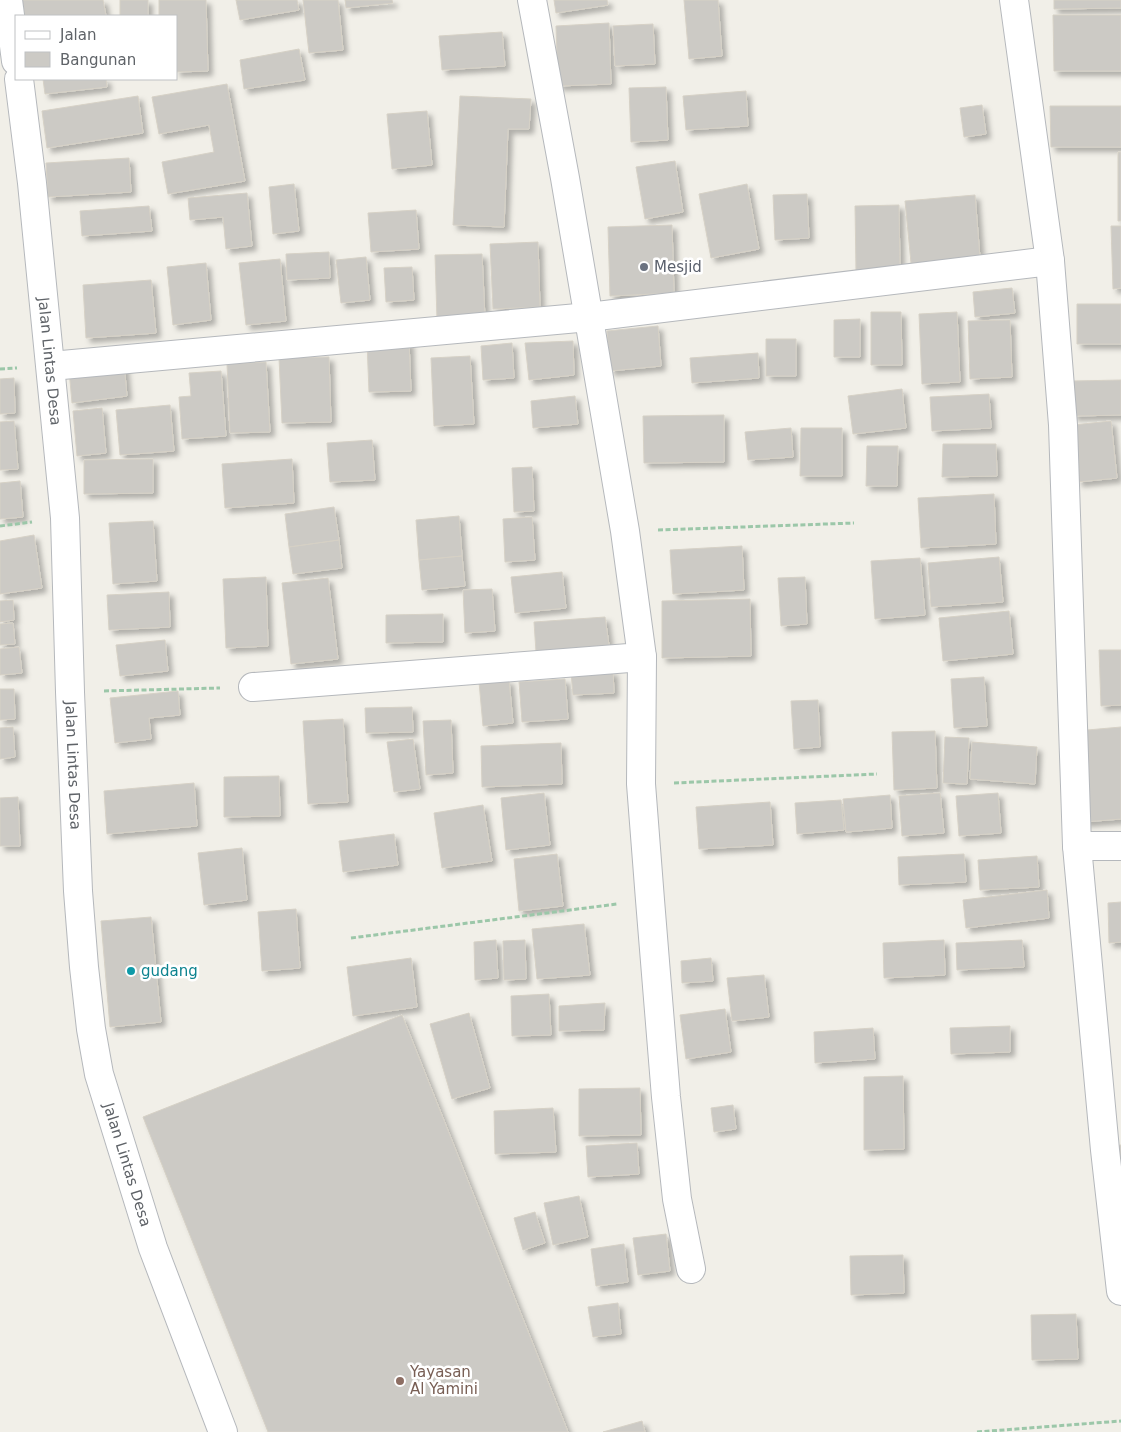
<svg xmlns="http://www.w3.org/2000/svg" width="1121" height="1432" font-family="'DejaVu Sans',sans-serif">
  <style>
    .building { fill: #cccac5; stroke: #d6d1c6; filter: url(#shadow) }
    .lines { fill: none; stroke-linecap: round; stroke-linejoin: round }
    .street-casing { stroke: #b5b8bc; stroke-width: 30 }
    .path { stroke: #9cc7a9; stroke-width: 3; stroke-dasharray: 5 2.5; stroke-linecap: butt }
    .street { stroke: #fff; stroke-width: 28 }
    .worship-dot { fill: #6b7280; stroke: #fff; stroke-width: 2 }
    .culture-dot { fill: #0f9aa8; stroke: #fff; stroke-width: 2 }
    .education-dot { fill: #8d6e63; stroke: #fff; stroke-width: 2 }
    .labels { text-anchor: middle; dominant-baseline: central; stroke-width: 5; stroke-linejoin: round; paint-order: stroke }
    .worship-label { font-size: 15px; fill: #5b616d; stroke: #fff; text-anchor: start }
    .street-label { font-size: 15px; fill: #5f6368; stroke: #fff }
    .culture-label { font-size: 15px; fill: #0d838f; stroke: #fff; text-anchor: start }
    .education-label { font-size: 15px; fill: #785e54; stroke: #fff; text-anchor: start }
  </style>
  <defs>
    <filter id="shadow"><feDropShadow dx="4.5" dy="4.5" stdDeviation="2.5" flood-color="#0004"/></filter>
  </defs>
  <rect width="100%" height="100%" fill="#f1efe8"/>
  <!-- building -->
  <path class="building" d="M22 0H103L106 16H25Z
    M120 0H148V16H120Z
    M159 0H206L208 71 176 72V16H159Z
    M236 0H297L299 10 240 20Z
    M303 0H338L343 50 309 53Z
    M345 0H392L393 3 346 8Z
    M554 0H607L608 5 556 13Z
    M684 0H718L722 56 689 59Z
    M1054 0H1121V8L1054 9Z
    M1053 15H1121V71H1054Z
    M609 23 611 84 558 86 556 26Z
    M653 24 655 64 615 66 613 26Z
    M502 32 505 66 442 70 439 36Z
    M299 49 305 80 244 89 240 60Z
    M43 79H106L107 87 45 94Z
    M227 84 245 181 168 194 162 162 214 152 209 125 159 134 152 97Z
    M666 87 668 140 631 142 629 88Z
    M746 91 748 126 686 130 683 96Z
    M138 96 143 133 47 148 42 111Z
    M460 96 531 99 529 129H508L504 227 453 225Z
    M982 105 986 134 964 137 960 108Z
    M1050 106H1121V147H1051Z
    M427 111 432 165 392 169 387 114Z
    M1118 152H1121V221H1118Z
    M129 158 131 192 48 197 46 163Z
    M675 161 683 212 645 219 636 167Z
    M294 184 299 231 273 234 269 187Z
    M747 184 759 249 711 258 699 194Z
    M247 193 252 246 226 249 223 217 190 220 188 198Z
    M807 194 809 238 775 240 773 195Z
    M975 195 980 258 911 263 905 201Z
    M899 205 900 270 856 271 855 206Z
    M149 206 152 231 82 236 80 211Z
    M416 210 419 249 371 252 368 213Z
    M672 225 674 293 610 296 608 227Z
    M1111 226H1121V288L1113 289Z
    M538 242 540 307 493 309 490 244Z
    M329 252 330 278 287 280 286 254Z
    M482 254 485 318 437 320 435 255Z
    M366 257 370 300 341 303 336 260Z
    M280 259 286 321 246 325 239 263Z
    M206 263 211 320 173 325 167 267Z
    M412 267 414 300 386 302 384 268Z
    M151 280 156 333 86 338 83 285Z
    M1012 288 1015 313 975 317 973 292Z
    M1077 304H1121V344H1077Z
    M871 312H901L902 365H871Z
    M957 312 960 382 922 384 919 314Z
    M860 319V357H834V320Z
    M1010 320 1012 377 970 379 968 321Z
    M658 326 661 366 610 371 607 331Z
    M766 339H796V376H766Z
    M409 341 411 391 369 392 367 343Z
    M573 341 574 375 529 380 525 343Z
    M512 343 514 378 483 380 481 346Z
    M758 353 759 378 692 383 690 358Z
    M470 356 474 424 434 426 431 358Z
    M329 357 331 422 282 423 279 358Z
    M266 362 270 432 230 433 227 364Z
    M124 364 127 396 72 403 69 370Z
    M221 371 226 436 182 439 179 397 191 396 189 373Z
    M14 378 15 413 0 414V379Z
    M1121 380V415L1073 416 1072 381Z
    M902 389 906 428 853 434 848 396Z
    M989 394 991 428 932 431 930 397Z
    M575 396 578 424 533 428 531 401Z
    M170 405 174 451 120 455 116 410Z
    M102 408 106 453 77 456 73 411Z
    M724 415V462L644 463 643 416Z
    M14 421 18 469 0 470V422Z
    M1111 421 1117 478 1078 482 1073 425Z
    M791 428 793 457 748 460 745 432Z
    M801 428H842V476H800Z
    M372 440 375 480 330 482 327 443Z
    M943 444H996L997 476 942 477Z
    M867 446H898L897 486H866Z
    M153 459V493L84 494V460Z
    M292 459 294 503 225 508 222 464Z
    M532 467 534 511 514 512 512 468Z
    M20 481 23 517 0 519V483Z
    M994 494 996 544 921 548 918 498Z
    M334 507 339 540 289 547 285 514Z
    M459 516 462 556 419 560 416 520Z
    M532 517 535 560 505 562 503 519Z
    M153 521 157 581 113 584 109 523Z
    M34 535 42 588 0 594V541Z
    M339 540 342 568 293 574 289 547Z
    M742 546 744 590 673 594 670 550Z
    M462 556 465 586 422 590 419 560Z
    M999 557 1003 602 931 607 928 563Z
    M920 558 925 615 875 619 871 561Z
    M562 572 566 608 515 613 511 577Z
    M266 577 268 646 226 648 223 579Z
    M805 577 807 624 781 626 778 578Z
    M328 578 338 659 291 664 282 583Z
    M492 589 495 631 465 633 463 590Z
    M169 592 170 627 109 630 107 595Z
    M750 599 751 656 662 658V601Z
    M13 600 14 620 0 622V601Z
    M1009 611 1013 654 943 661 939 618Z
    M443 614V642L386 643V615Z
    M605 617 609 645 536 652 534 622Z
    M13 623 15 644 0 645V624Z
    M165 640 168 671 120 676 116 645Z
    M19 647 22 673 0 675V649Z
    M1099 650H1121V705L1101 706Z
    M613 671 614 693 573 695 571 673Z
    M984 677 987 726 954 728 951 679Z
    M565 679 568 719 522 722 519 682Z
    M509 680 513 723 483 726 479 682Z
    M0 689H14L15 719 0 720Z
    M178 691 180 715 149 718 151 739 115 743 110 698Z
    M818 700 820 747 794 749 791 701Z
    M412 707 413 732 366 733 365 708Z
    M343 719 348 802 308 804 303 721Z
    M451 720 453 773 426 775 423 721Z
    M13 727 15 757 0 759V728Z
    M1121 727V819L1083 822 1076 731Z
    M935 731 937 788 894 790 892 732Z
    M945 737 969 738 967 784 943 783Z
    M413 739 420 789 394 792 387 742Z
    M972 742 1037 747 1035 784 970 779Z
    M561 743 562 784 482 787 481 746Z
    M279 776 280 816 224 817V777Z
    M194 783 197 826 107 834 104 791Z
    M544 793 550 845 506 850 501 798Z
    M940 793 944 833 902 836 899 796Z
    M998 793 1001 833 959 836 956 796Z
    M890 795 892 828 846 832 843 799Z
    M18 797 20 846H0V798Z
    M841 800 844 830 797 834 795 803Z
    M770 802 773 845 699 849 696 807Z
    M483 805 492 861 442 868 434 813Z
    M394 834 398 865 343 872 339 841Z
    M242 848 247 900 204 905 198 853Z
    M557 854 563 906 519 911 514 859Z
    M964 854 966 882 899 885 898 857Z
    M1037 856 1039 887 980 890 978 860Z
    M1047 890 1049 918 966 928 963 900Z
    M1121 902V942L1109 943 1108 903Z
    M296 909 300 968 262 971 258 912Z
    M151 917 161 1022 110 1027 101 921Z
    M584 924 590 975 537 979 532 929Z
    M496 940 498 978 475 980 474 942Z
    M525 940 526 979 504 980 503 941Z
    M944 940 945 975 884 978 883 943Z
    M1022 940 1024 967 957 970 956 943Z
    M411 958 417 1007 353 1016 347 967Z
    M711 958 713 981 682 983 681 961Z
    M764 975 769 1017 732 1021 727 978Z
    M549 994 551 1035 512 1036 511 996Z
    M605 1003 604 1030 559 1031V1006Z
    M725 1009 731 1052 686 1059 680 1015Z
    M469 1013 490 1088 452 1099 430 1024Z
    M402 1015 568 1432H268L143 1117Z
    M1010 1026V1052L951 1054 950 1028Z
    M873 1028 875 1059 815 1063 814 1032Z
    M903 1076 904 1149 864 1150V1077Z
    M640 1088 641 1135 579 1136V1089Z
    M733 1105 736 1129 714 1132 711 1108Z
    M553 1108 556 1152 495 1154 494 1111Z
    M637 1143 639 1174 588 1177 586 1146Z
    M1121 1145V1186L1115 1146Z
    M579 1196 588 1237 553 1245 544 1203Z
    M535 1212 545 1243 523 1250 514 1218Z
    M666 1234 670 1271 638 1275 633 1238Z
    M624 1244 628 1282 596 1286 591 1249Z
    M903 1255 904 1293 851 1295 850 1256Z
    M618 1303 621 1334 593 1337 588 1307Z
    M1076 1314 1078 1359 1032 1360 1031 1315Z
    M642 1421 645 1432H603Z"/>
  <g class="lines">
    <!-- street casing -->
    <g class="street-casing">
      <g id="street">
        <path d="M8 0 16 61"/>
        <path d="M1014 0 1050 261 1063 425 1077 846 1105 1150 1121 1291"/>
        <path id="s1" d="M19 79 32 183 65 518 70 692 78 891 84 967 91 1029 99 1074 153 1248 223 1432"/>
        <path d="M51 366 589 317 1050 261"/>
        <path d="M642 657 641 784 650 900 666 1097 677 1199 691 1269"/>
        <path d="M253 687 642 657 625 531 565 178 532 0"/>
        <path d="M1077 846H1121"/>
      </g>
    </g>
    <!-- path -->
    <path class="path" d="M0 369 17 368
      M0 526 32 522
      M658 530 854 523
      M104 691 220 688
      M674 783 877 774
      M351 938 617 904
      M977 1432 1121 1421"/>
    <!-- street -->
    <use href="#street" class="street"/>
  </g>
  <!-- markers -->
  <circle class="worship-dot" cx="644" cy="267" r="5"/>
  <circle class="culture-dot" cx="131" cy="971" r="5"/>
  <circle class="education-dot" cx="400" cy="1381" r="5"/>
  <g class="labels">
    <!-- worship labels -->
    <g class="worship-label">
      <text x="654" y="267">Mesjid</text>
    </g>
    <!-- street labels -->
    <g class="street-label">
      <text stroke="none"><textPath href="#s1" startOffset="284">Jalan Lintas Desa</textPath></text>
      <text stroke="none"><textPath href="#s1" startOffset="689">Jalan Lintas Desa</textPath></text>
      <text stroke="none"><textPath href="#s1" startOffset="1094">Jalan Lintas Desa</textPath></text>
    </g>
    <!-- culture labels -->
    <g class="culture-label">
      <text x="141" y="971">gudang</text>
    </g>
    <!-- education labels -->
    <g class="education-label">
      <text x="410" y="1372">Yayasan<tspan x="410" dy="17">Al Yamini</tspan></text>
    </g>
  </g>
  <!-- legend -->
  <rect x="15" y="15" width="162" height="65" fill="#ffffff" stroke="#bfc1c3"/>
  <rect x="25" y="31" width="25" height="8" fill="#ffffff" stroke="#bfc1c3"/>
  <text x="60" y="40" font-size="15" fill="#5f6368">Jalan</text>
  <rect x="25" y="52" width="25" height="15" fill="#cccac5" stroke="#bfc1c3"/>
  <text x="60" y="65" font-size="15" fill="#5f6368">Bangunan</text>
</svg>
